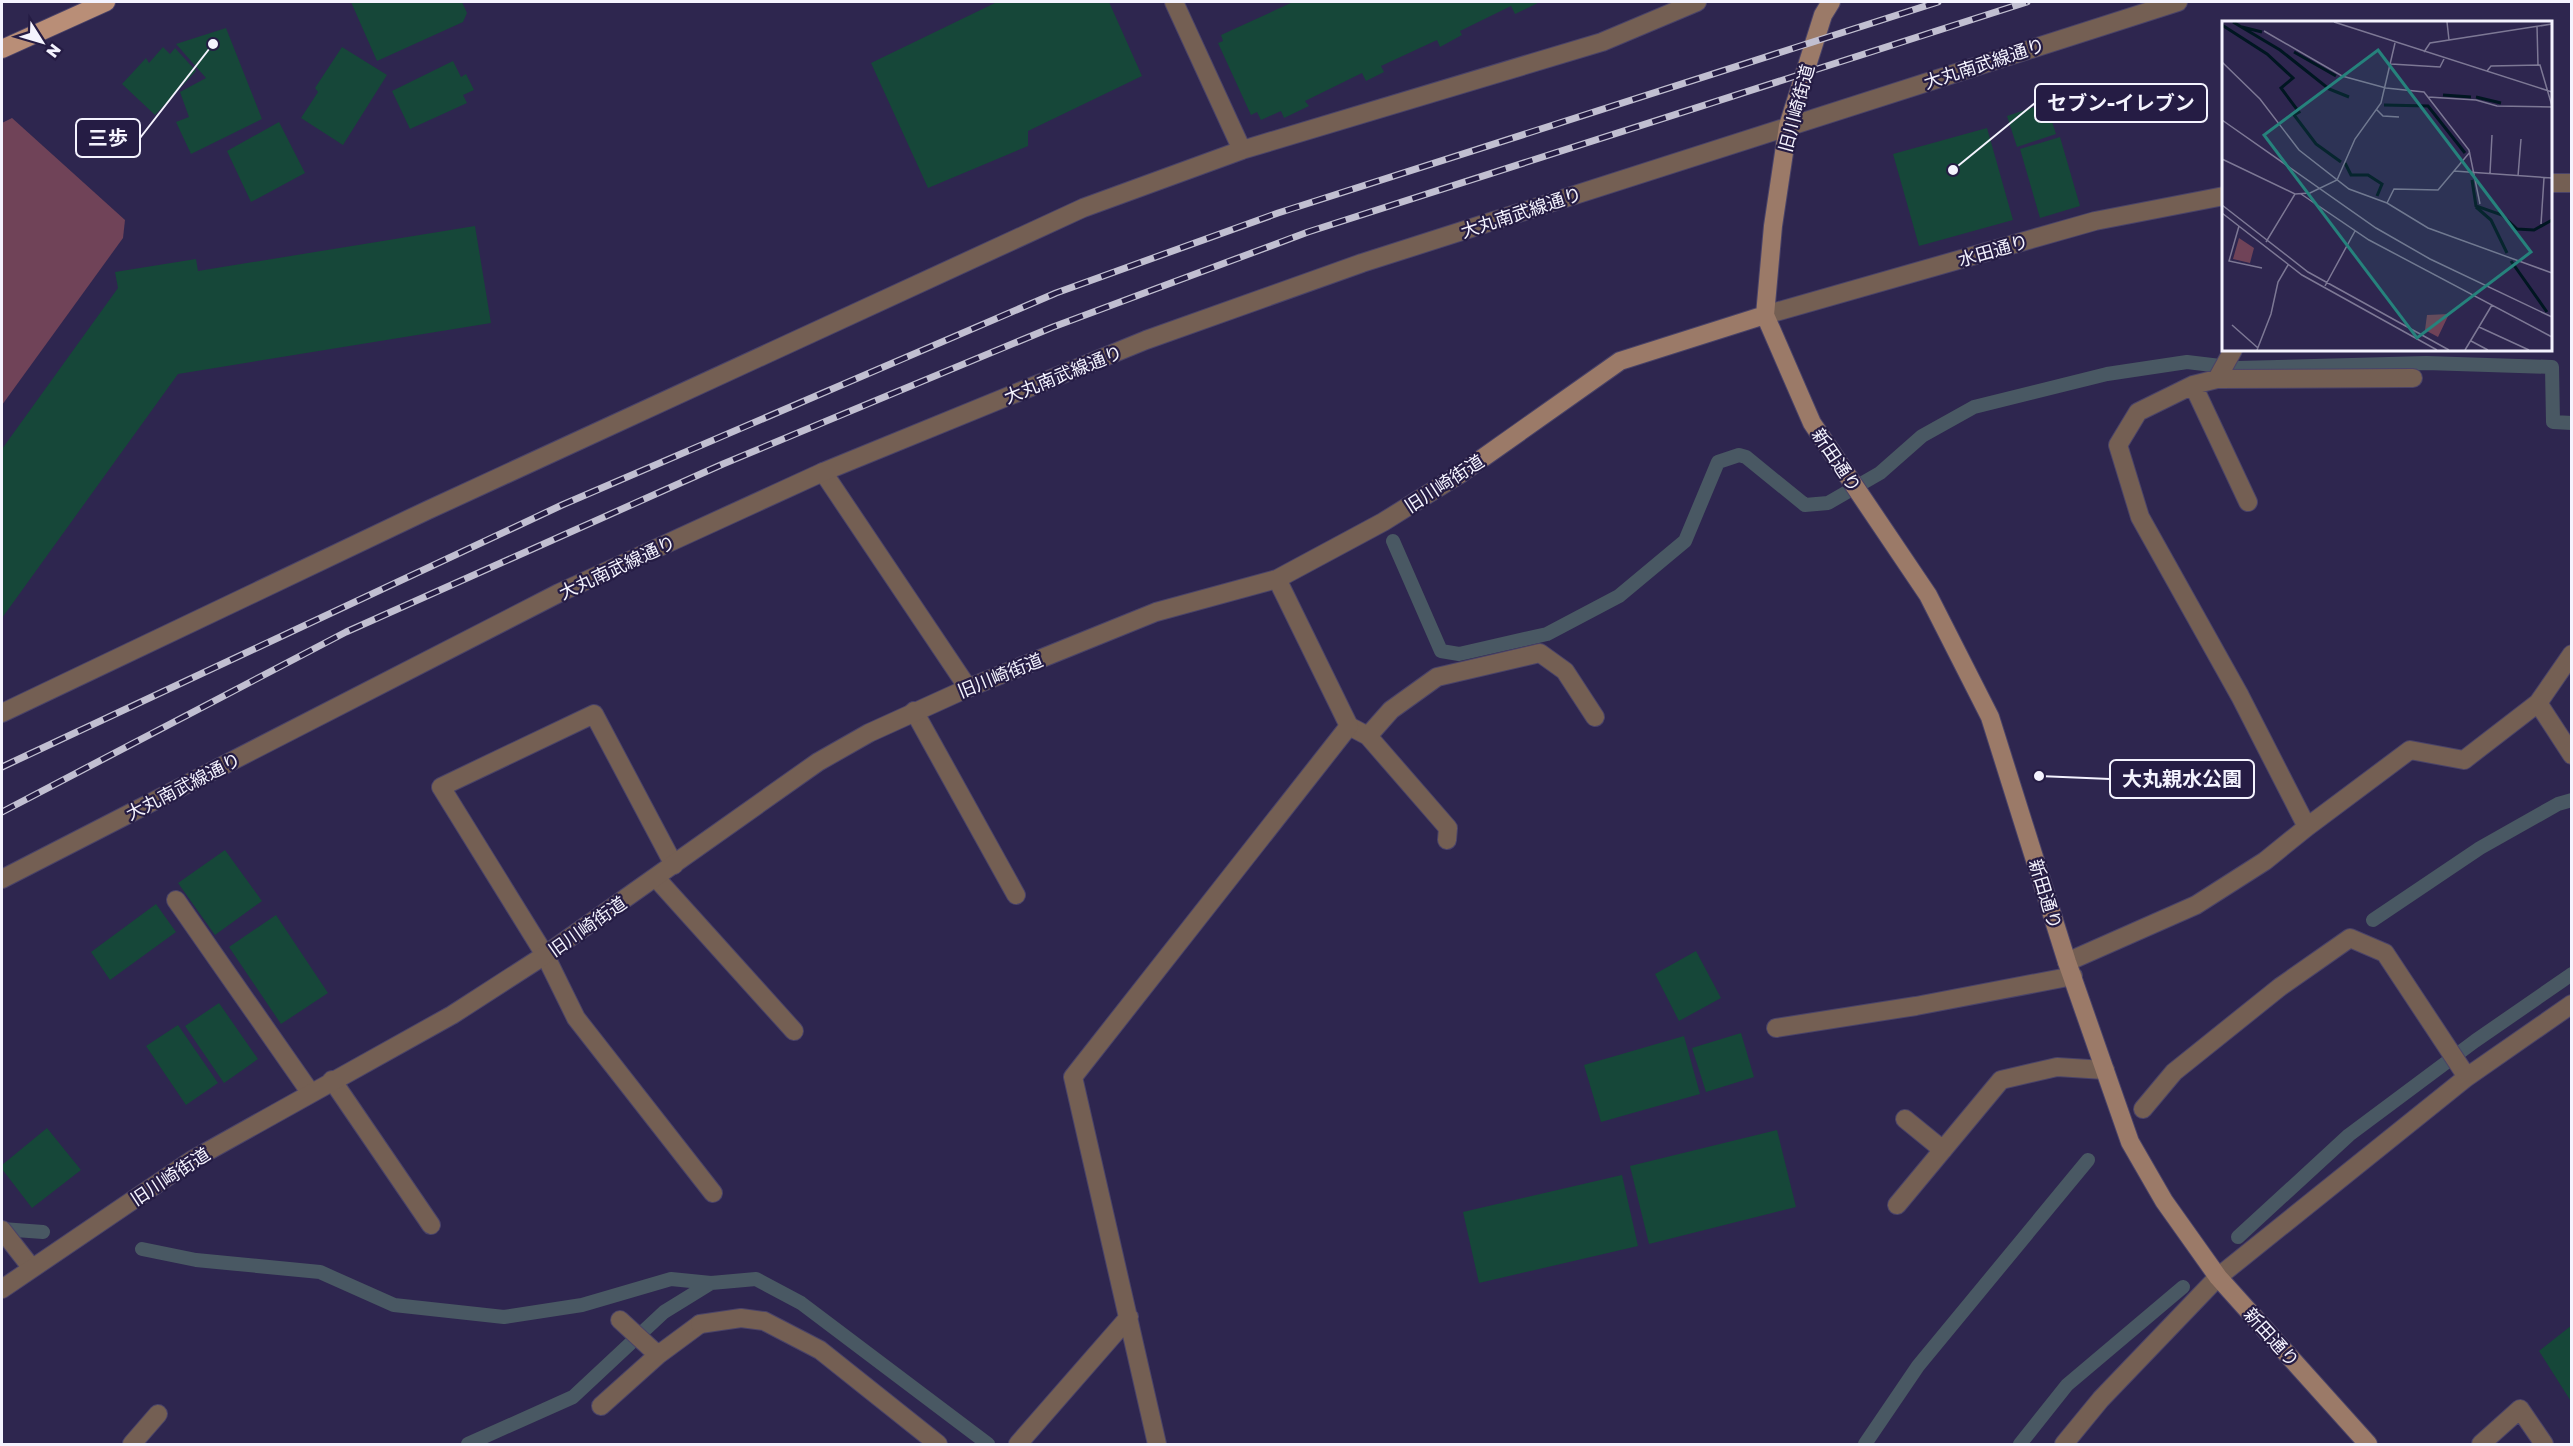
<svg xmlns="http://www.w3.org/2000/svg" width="2573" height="1446" font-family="'Golos Text','Noto Sans JP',sans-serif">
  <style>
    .green { fill: #704358 }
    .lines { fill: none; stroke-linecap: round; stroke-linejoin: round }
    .stream { stroke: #495863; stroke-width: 14 }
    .building { fill: #164739 }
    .lane-casing { stroke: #4a4368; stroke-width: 20 }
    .street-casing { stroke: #4a4368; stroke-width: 20 }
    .secondary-casing { stroke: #4a4368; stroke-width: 20 }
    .primary-casing { stroke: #4a4368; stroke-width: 20 }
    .lane { stroke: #745f53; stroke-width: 18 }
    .street { stroke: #745f53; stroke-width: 18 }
    .secondary { stroke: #9b7a68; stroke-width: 18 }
    .primary { stroke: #b98e77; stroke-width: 18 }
    .rail-casing { stroke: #c1bfd1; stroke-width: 7 }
    .rail { stroke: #251c44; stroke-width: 4.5; stroke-dasharray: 14; stroke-linecap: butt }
    .labels { text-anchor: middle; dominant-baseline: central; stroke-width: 4.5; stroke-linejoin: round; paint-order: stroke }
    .street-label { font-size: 18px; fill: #f4f3fe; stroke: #251c44 }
    .inset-river { fill: none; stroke: #001621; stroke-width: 3 }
    .inset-road { fill: none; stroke: #7d7895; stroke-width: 1.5 }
    .view { fill: #26827c; fill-opacity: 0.15; stroke: #26827c; stroke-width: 3 }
    .inset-edge { fill: none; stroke: #f4f3fe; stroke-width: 3 }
    .leader { fill: none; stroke: #f4f3fe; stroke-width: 2 }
    .callout-dot { fill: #f4f3fe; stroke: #251c44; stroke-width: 2 }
    .callout { fill: #251c44; stroke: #f4f3fe; stroke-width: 2 }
    .callout-label { font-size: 20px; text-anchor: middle; font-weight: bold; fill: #f4f3fe }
  </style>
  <rect width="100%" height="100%" fill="#2e264f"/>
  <!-- green -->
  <path class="green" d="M12 118 125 220 123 238 2 405V123Z"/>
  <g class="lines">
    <!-- stream -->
    <path class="stream" d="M1393 541 1441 651 1459 654 1547 634 1619 596 1685 541 1718 462 1739 455 1746 457 1805 505 1828 503 1880 473 1922 436 1974 407 2107 374 2187 362 2237 368 2426 363 2552 367 2553 422 2572 423
      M2373 920 2480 848 2558 804 2572 800
      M2 1229 43 1232
      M2238 1237 2349 1135 2475 1041 2572 974
      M142 1249 196 1260 320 1272 394 1305 504 1317 582 1305 671 1279 711 1283
      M468 1444 573 1397 664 1312 711 1283 756 1279 801 1303 988 1444
      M1865 1444 1918 1366 2088 1160
      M2020 1444 2067 1385 2183 1287"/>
  </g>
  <!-- building -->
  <path class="building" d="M351 2H462L467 13 463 22 377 61Z
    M997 2H1109L1142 76 1028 131V146L928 188 871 63Z
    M1293 2H1540L1515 14 1511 6 1460 31 1462 35 1440 47 1437 40 1381 66 1384 72 1366 81 1362 73 1305 101 1309 106 1284 118 1281 111 1261 120 1257 112 1251 115 1218 43 1223 41 1221 35Z
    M226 28 262 119 191 154 176 122 189 117 180 92 206 78 176 44Z
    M163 47 170 54 175 48 196 71 155 115 122 84 146 58 149 63Z
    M342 47 387 75 343 145 301 118 318 92 315 88Z
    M453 61 461 77 466 74 474 90 463 95 467 103 410 129 392 91Z
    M2046 103 2056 134 2017 147 2007 116Z
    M279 122 305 173 251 202 227 151Z
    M1987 128 2013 220 1919 246 1893 154Z
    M2060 137 2080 206 2040 218 2020 149Z
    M475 226 491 323 178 374 2 618V449L118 288 115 272 196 259 198 271Z
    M225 850 262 901 215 935 178 883Z
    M156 904 176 932 110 980 91 952Z
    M276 915 328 993 281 1024 229 947Z
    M1696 951 1721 998 1679 1021 1655 974Z
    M219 1003 258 1059 224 1083 185 1026Z
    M178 1025 218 1083 186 1105 146 1046Z
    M1741 1033 1754 1077 1706 1092 1692 1048Z
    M1684 1036 1700 1094 1601 1122 1584 1065Z
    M47 1128 81 1170 32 1208 2 1169V1165Z
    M1777 1130 1796 1207 1649 1244 1630 1166Z
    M1622 1175 1638 1246 1479 1283 1463 1212Z
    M2572 1325V1403L2539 1351Z"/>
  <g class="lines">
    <!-- lane casing -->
    <g class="lane-casing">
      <path id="lane" d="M2217 379 2413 378
        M2193 385 2248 502
        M823 472 968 688
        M2538 703 2572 755
        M914 711 1016 895
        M1349 726 1368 736 1391 710 1437 677 1540 653 1565 671 1595 717
        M1368 736 1448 828 1447 840
        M2307 827 2410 750 2464 760 2538 703 2572 654
        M674 865 594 714 441 787 545 955 576 1018 713 1193
        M656 878 794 1031
        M176 900 310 1092
        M2067 962 2196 905 2265 861 2307 827 2240 696 2140 517 2118 445 2138 412 2193 385 2217 379 2233 350
        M1776 1028 1916 1006 2073 976
        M332 1080 431 1225
        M2 1230 31 1267
        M620 1320 658 1355
        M601 1406 658 1355 700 1324
        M132 1444 158 1414
        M2481 1444 2520 1409 2544 1444"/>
    </g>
    <!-- street casing -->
    <g class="street-casing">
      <path id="street" d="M1174 2 1242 150
        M2550 183H2572
        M1765 315 2095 221 2224 196
        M2 713 428 510 1083 208 1242 150 1602 42 1697 2
        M2 879 559 593 823 472 1146 340 1362 263 2178 2
        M2143 1109 2174 1072 2280 987 2350 938 2385 953 2467 1077
        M1905 1119 1943 1150
        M1897 1205 2001 1080 2057 1067 2105 1070
        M2 1289 192 1160 452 1015 545 955 818 762 869 733 968 688 1156 612 1277 579 1383 522 1460 474
        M700 1324 741 1318 764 1321 820 1350 938 1444
        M1018 1444 1129 1317
        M1157 1444 1073 1077 1349 726 1277 579
        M2064 1444 2101 1399 2218 1277 2467 1077 2572 1004"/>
    </g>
    <!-- secondary casing -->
    <g class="secondary-casing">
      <path id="secondary" d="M1831 2 1823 15 1788 126 1773 226 1765 315 1812 423 1928 595 1990 717 2067 962 2130 1142 2164 1201 2218 1277 2368 1444
        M1460 474 1620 361 1765 315"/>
    </g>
    <!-- primary casing -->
    <g class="primary-casing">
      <path id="primary" d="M2 49 106 2"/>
    </g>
    <!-- lane -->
    <use href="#lane" class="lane"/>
    <!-- street -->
    <use href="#street" class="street"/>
    <!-- secondary -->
    <use href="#secondary" class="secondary"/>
    <!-- primary -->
    <use href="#primary" class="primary"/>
    <!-- rail casing -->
    <g class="rail-casing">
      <path id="rail" d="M2 767 562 505 1056 293 1278 213 1938 2
        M2 812 346 632 723 464 1053 327 1308 232 2027 2"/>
    </g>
    <!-- rail -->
    <use href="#rail" class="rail"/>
  </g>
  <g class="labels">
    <!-- street labels -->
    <g class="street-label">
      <text transform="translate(1984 63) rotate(-18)">大丸南武線通り</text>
      <text transform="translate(1796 108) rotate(-75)">旧川崎街道</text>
      <text transform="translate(1521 212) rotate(-18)">大丸南武線通り</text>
      <text transform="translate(1993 250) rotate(-16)">水田通り</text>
      <text transform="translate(1063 374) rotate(-22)">大丸南武線通り</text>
      <text transform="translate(1837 460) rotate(56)">新田通り</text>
      <text transform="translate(1444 483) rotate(-33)">旧川崎街道</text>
      <text transform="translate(617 567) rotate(-25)">大丸南武線通り</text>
      <text transform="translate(1000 675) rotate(-22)">旧川崎街道</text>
      <text transform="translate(183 786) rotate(-27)">大丸南武線通り</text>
      <text transform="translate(2046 894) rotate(73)">新田通り</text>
      <text transform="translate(587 926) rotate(-35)">旧川崎街道</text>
      <text transform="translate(170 1176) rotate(-33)">旧川崎街道</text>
      <text transform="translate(2272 1337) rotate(48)">新田通り</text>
    </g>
  </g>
  <!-- overview -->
  <g transform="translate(2222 21)">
    <rect width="330" height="330" fill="#2e264f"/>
    <path d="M17 217 32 227 28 242 11 238ZM227 293 216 316 203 309 205 294Z" fill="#704358"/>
    <path class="inset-river" d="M11 1 58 29 107 68 127 76M0 4 45 33 71 57 59 67 77 91 72 94 94 123 119 141M20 6 40 11M72 31 114 55M221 74 249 76M254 76 279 82M162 84 206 85 243 132M123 142 129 154H146L160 163 155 175M250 159 254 185 280 194 295 208 312 209 330 199M254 186 269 199 285 232M289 240 325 291"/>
    <path class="inset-road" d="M112 1 330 71M225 1 227 19M315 5 316 44M42 10 120 55 164 67 202 71 247 129 258 183M202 31 208 22 330 3M0 41 38 78 77 129 127 168 165 182 206 207 330 252M169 43 218 46 222 38M265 50 269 45 318 44 330 85M206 76 254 79 275 85 330 86M154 88 161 95 177 96M0 99 154 207 208 238 330 296M0 138 73 173 88 172 115 159 133 118 159 82 173 22M232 150 330 157M268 152 270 114M296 155 299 118M79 173 147 219 330 316M165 182 172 168 216 169 248 131M0 184 86 251 227 329M0 192 80 254 215 329M319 203 322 157M17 205 7 240 40 247M44 221 73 173M103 265 133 210M10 304 36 327M257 306 307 329M249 320 266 329M35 329 49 293 56 261 66 244M243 329 270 284"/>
    <path class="view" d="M156 29 309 231 195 317 42 114Z"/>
    <rect width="330" height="330" class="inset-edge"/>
  </g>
  <!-- callouts -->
  <path class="leader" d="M1953 170L2035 103M213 44L140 138M2039 776L2110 779"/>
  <g class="callout-dot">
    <circle cx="1953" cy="170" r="6"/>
    <circle cx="213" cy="44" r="6"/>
    <circle cx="2039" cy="776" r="6"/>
  </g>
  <g class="callout">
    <rect x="2035" y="84" width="172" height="38" rx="6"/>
    <rect x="76" y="119" width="64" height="38" rx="6"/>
    <rect x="2110" y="760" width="144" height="38" rx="6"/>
  </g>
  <g class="callout-label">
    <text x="2121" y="110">セブン-イレブン</text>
    <text x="108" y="145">三歩</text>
    <text x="2182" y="786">大丸親水公園</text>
  </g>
  <!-- border -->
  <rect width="2573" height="1446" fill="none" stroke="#f4f3fe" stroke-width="6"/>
  <!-- north arrow -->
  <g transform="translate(42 42) rotate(127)" stroke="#251c44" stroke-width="4.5" paint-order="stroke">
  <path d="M0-4.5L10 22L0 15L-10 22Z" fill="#f4f3fe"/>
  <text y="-9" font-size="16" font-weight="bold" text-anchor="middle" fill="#f4f3fe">N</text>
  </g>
</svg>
